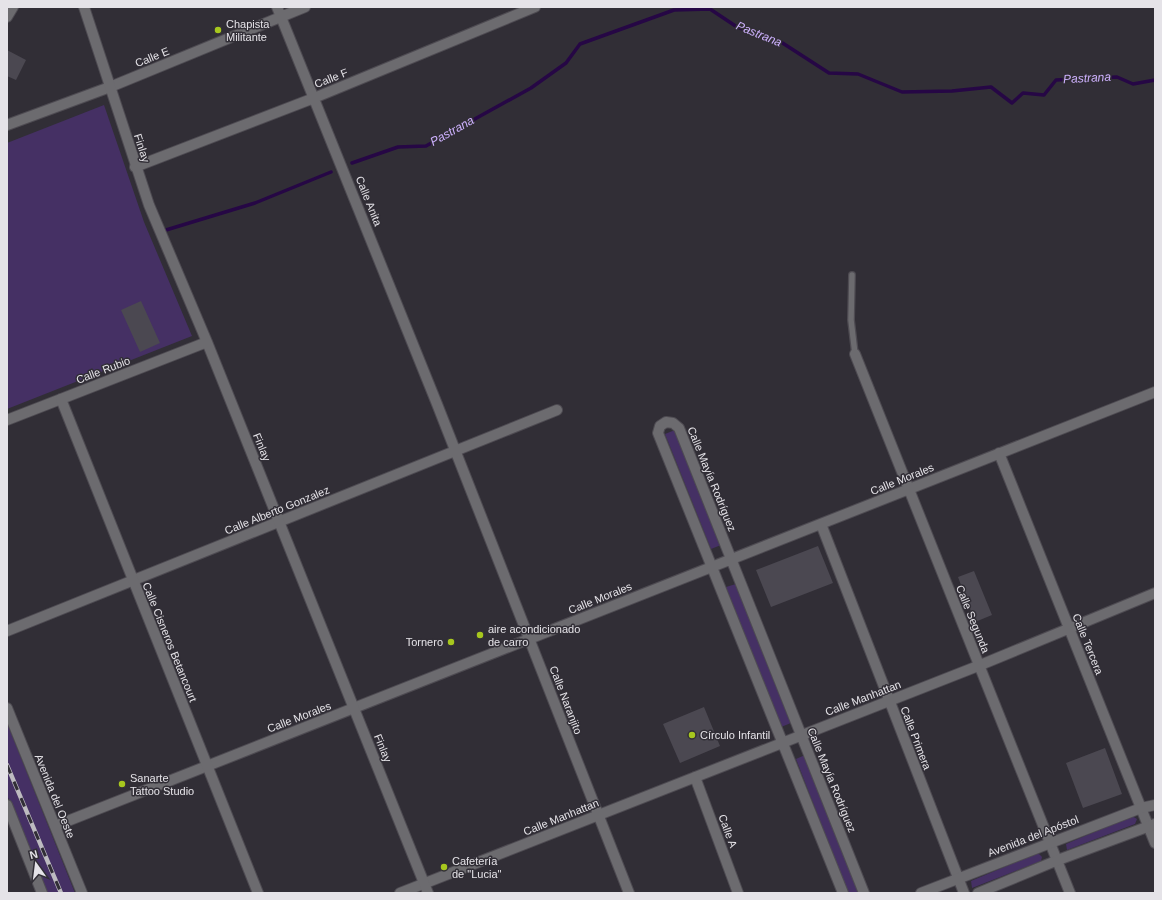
<svg xmlns="http://www.w3.org/2000/svg" width="1162" height="900" font-family="Helvetica,sans-serif">
  <style>
    .green { fill: #453064 }
    .lines { fill: none; stroke-linecap: round; stroke-linejoin: round }
    .stream { stroke: #260745; stroke-width: 3.5 }
    .building { fill: #4b4851 }
    .service-casing { stroke: #4e4b52; stroke-width: 8 }
    .minor-casing { stroke: #4e4b52; stroke-width: 12 }
    .tertiary-casing { stroke: #4e4b52; stroke-width: 12 }
    .service { stroke: #6c6b6f; stroke-width: 5.5 }
    .minor { stroke: #6c6b6f; stroke-width: 10 }
    .tertiary { stroke: #6c6b6f; stroke-width: 10 }
    .rail-casing { stroke: #bdbbc0; stroke-width: 4.5 }
    .rail { stroke: #312e36; stroke-width: 3; stroke-dasharray: 9; stroke-linecap: butt }
    .poi-dot { fill: #a7c71e; stroke: #312e36; stroke-width: 1.5 }
    .labels { text-anchor: middle; dominant-baseline: central; stroke-width: 3; stroke-linejoin: round; paint-order: stroke }
    .poi-label { font-size: 11px; fill: #e5e3e8; stroke: #312e36; text-anchor: start }
    .street-label { font-size: 11px; fill: #e5e3e8; stroke: #312e36 }
    .water-label { font-size: 12px; font-style: italic; fill: #cdb1fd; stroke: #312e36 }
  </style>
  <rect width="100%" height="100%" fill="#312e36"/>
  <!-- green -->
  <path class="green" d="M104 105 144 222 192 336 7 409V143Z
    M675 430 721 545 711 549 665 434Z
    M736 584 791 723 781 727 726 587Z
    M7 723 75 893H47L7 795Z
    M805 755 859 893H848L796 759Z
    M1132 816 1137 819 1135 824 1067 850 1066 844Z
    M1038 853 1042 857 1041 861 972 888 971 881Z"/>
  <g class="lines">
    <!-- stream -->
    <path class="stream" d="M352 163 398 147 426 146 531 88 566 63 580 44 674 10 710 9 737 27 781 42 829 73 858 74 902 92 952 91 991 87 1012 103 1023 93 1044 95 1056 80 1117 77 1133 84 1155 80
      M166 230 255 203 331 172"/>
  </g>
  <!-- building -->
  <path class="building" d="M7 50 26 60 16 80 7 76Z
    M141 301 160 343 140 352 121 310Z
    M818 546 833 583 771 607 756 570Z
    M974 571 992 615 975 622 958 577Z
    M704 707 720 746 680 763 663 724Z
    M1105 748 1122 794 1083 808 1066 763Z"/>
  <g class="lines">
    <!-- service casing -->
    <g class="service-casing">
      <path id="service" d="M852 275 851 320 855 354"/>
    </g>
    <!-- minor casing -->
    <g class="minor-casing">
      <path id="minor" d="M277 7 437 404 629 893
        M7 17 13 7
        M7 125 110 87 305 7
        M135 167 314 98 535 7
        M855 354 1070 893
        M7 420 61 399
        M999 453 1155 843
        M821 524 964 893
        M7 631 557 410
        M7 708 82 893
        M695 777 738 893
        M7 805 42 893
        M55 826 1155 392
        M400 893 978 666 1155 593
        M843 893 658 433 660 426 666 422 673 423 679 428 864 893"/>
    </g>
    <!-- tertiary casing -->
    <g class="tertiary-casing">
      <path id="tertiary" d="M84 7 149 205 207 342 428 893
        M207 342 61 399 258 893
        M921 893 1141 808 1155 805
        M978 893 1058 860 1155 824"/>
    </g>
    <!-- service -->
    <use href="#service" class="service"/>
    <!-- minor -->
    <use href="#minor" class="minor"/>
    <!-- tertiary -->
    <use href="#tertiary" class="tertiary"/>
    <!-- rail casing -->
    <g class="rail-casing">
      <path id="rail" d="M7 765 61 893"/>
    </g>
    <!-- rail -->
    <use href="#rail" class="rail"/>
  </g>
  <!-- markers -->
  <g class="poi-dot">
    <circle cx="218" cy="30" r="4"/>
    <circle cx="480" cy="635" r="4"/>
    <circle cx="451" cy="642" r="4"/>
    <circle cx="692" cy="735" r="4"/>
    <circle cx="122" cy="784" r="4"/>
    <circle cx="444" cy="867" r="4"/>
  </g>
  <g class="labels">
    <!-- poi labels -->
    <g class="poi-label">
      <text x="226" y="24">Chapista<tspan x="226" dy="13">Militante</tspan></text>
      <text x="488" y="629">aire acondicionado<tspan x="488" dy="13">de carro</tspan></text>
      <text x="443" y="642" text-anchor="end">Tornero</text>
      <text x="700" y="735">Círculo Infantil</text>
      <text x="130" y="778">Sanarte<tspan x="130" dy="13">Tattoo Studio</tspan></text>
      <text x="452" y="861">Cafetería<tspan x="452" dy="13">de "Lucia"</tspan></text>
    </g>
    <!-- street labels -->
    <g class="street-label">
      <text transform="translate(152 57) rotate(-22)">Calle E</text>
      <text transform="translate(331 78) rotate(-22)">Calle F</text>
      <text transform="translate(142 148) rotate(72)">Finlay</text>
      <text transform="translate(369 201) rotate(68)">Calle Anita</text>
      <text transform="translate(103 370) rotate(-21)">Calle Rubio</text>
      <text transform="translate(262 447) rotate(68)">Finlay</text>
      <text transform="translate(712 479) rotate(68)">Calle Mayía Rodríguez</text>
      <text transform="translate(902 479) rotate(-22)">Calle Morales</text>
      <text transform="translate(277 510) rotate(-22)">Calle Alberto Gonzalez</text>
      <text transform="translate(600 598) rotate(-22)">Calle Morales</text>
      <text transform="translate(973 619) rotate(68)">Calle Segunda</text>
      <text transform="translate(170 642) rotate(68)">Calle Cisneros Betancourt</text>
      <text transform="translate(1088 644) rotate(68)">Calle Tercera</text>
      <text transform="translate(863 698) rotate(-21)">Calle Manhattan</text>
      <text transform="translate(566 700) rotate(69)">Calle Naranjito</text>
      <text transform="translate(299 717) rotate(-21)">Calle Morales</text>
      <text transform="translate(916 738) rotate(69)">Calle Primera</text>
      <text transform="translate(383 748) rotate(68)">Finlay</text>
      <text transform="translate(832 780) rotate(68)">Calle Mayía Rodríguez</text>
      <text transform="translate(55 796) rotate(68)">Avenida del Oeste</text>
      <text transform="translate(561 817) rotate(-22)">Calle Manhattan</text>
      <text transform="translate(728 831) rotate(70)">Calle A</text>
      <text transform="translate(1033 836) rotate(-21)">Avenida del Apóstol</text>
    </g>
    <!-- water labels -->
    <g class="water-label">
      <text transform="translate(759 34) rotate(22)">Pastrana</text>
      <text transform="translate(1087 78) rotate(-3)">Pastrana</text>
      <text transform="translate(452 131) rotate(-29)">Pastrana</text>
    </g>
  </g>
  <!-- border -->
  <rect width="1162" height="900" fill="none" stroke="#e5e3e8" stroke-width="16"/>
  <!-- north arrow -->
  <g transform="translate(36 864) rotate(346)" stroke="#312e36" stroke-width="3" paint-order="stroke">
  <path d="M0-3L7 15L0 10L-7 15Z" fill="#e5e3e8"/>
  <text y="-6" font-size="11" font-weight="bold" text-anchor="middle" fill="#e5e3e8">N</text>
  </g>
</svg>
